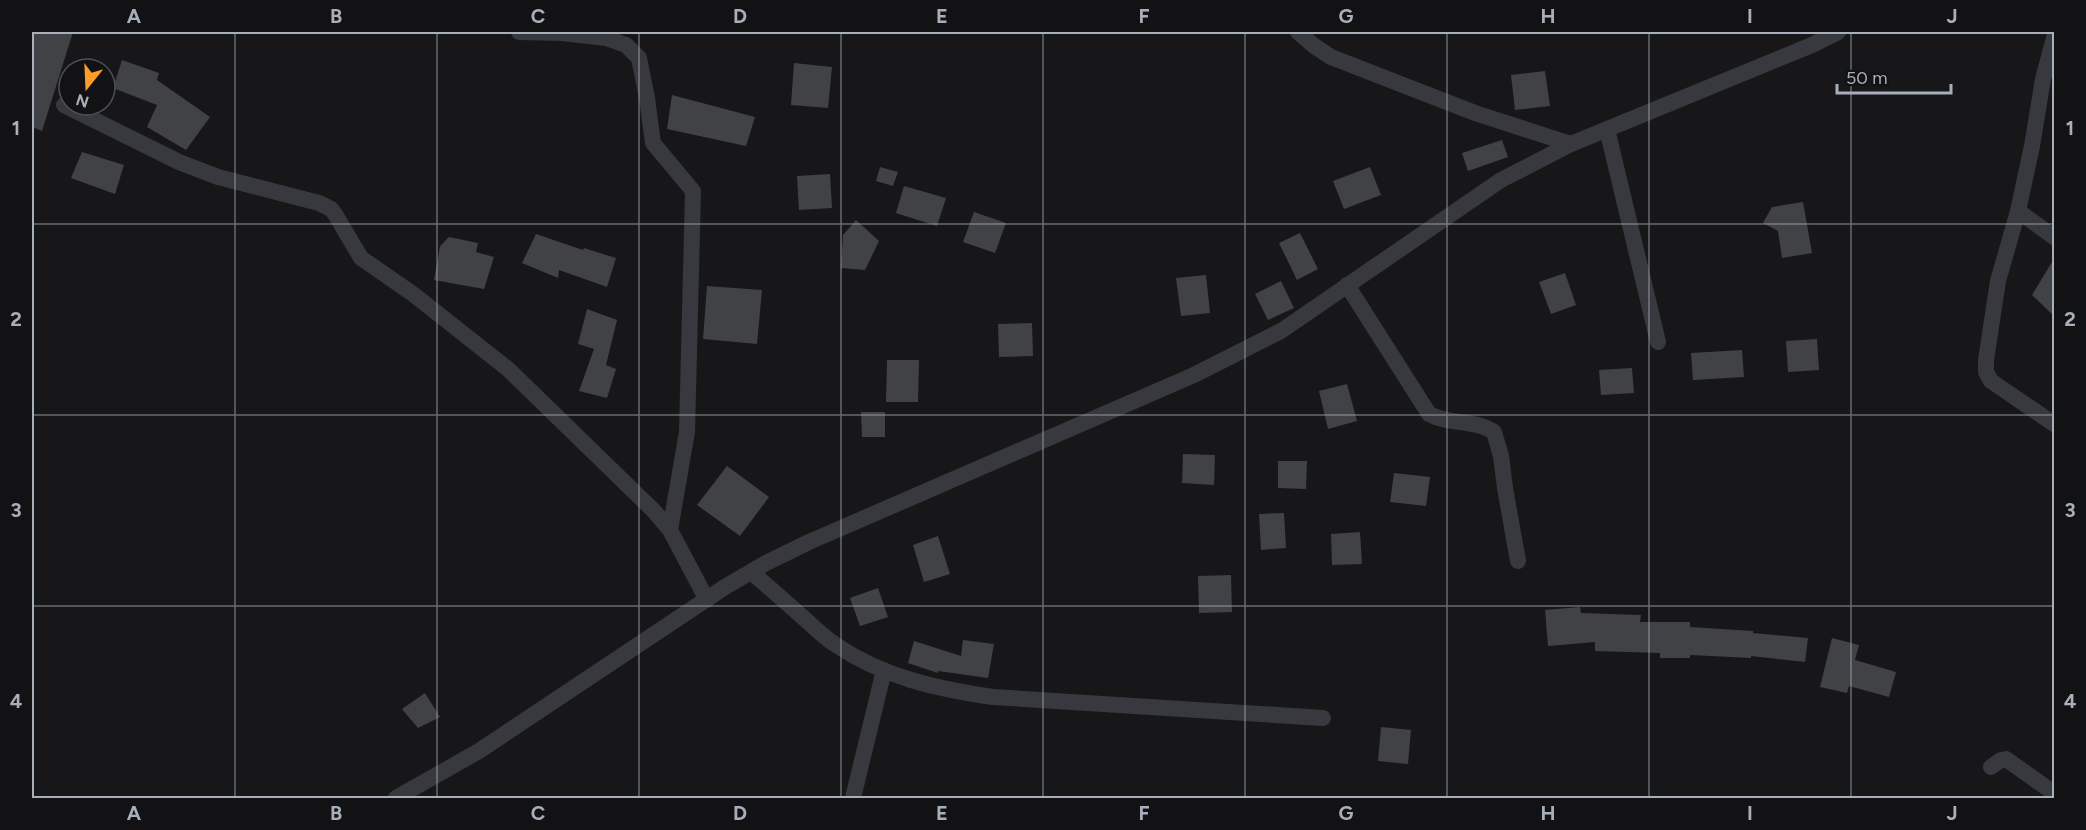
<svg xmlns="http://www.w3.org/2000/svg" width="2086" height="830" font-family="Figtree,sans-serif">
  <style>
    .building { fill: #404246 }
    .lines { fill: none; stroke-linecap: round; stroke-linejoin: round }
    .minor { stroke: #37393e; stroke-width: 16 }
    .grid { fill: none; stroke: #a7afba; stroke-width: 1.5; stroke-opacity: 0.55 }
    .neatline { fill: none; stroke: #a7afba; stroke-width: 2 }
    .grid-label { font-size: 20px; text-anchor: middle; font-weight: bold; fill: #a7afba }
  </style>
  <rect width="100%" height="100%" fill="#171719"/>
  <!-- building -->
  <path class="building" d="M34 32H73L42 131 32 127V39Z
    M122 60 159 73 157 80 210 117 186 150 147 127 157 105 113 88Z
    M794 63 832 67 828 108 791 105Z
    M1545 71 1550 106 1515 110 1511 75Z
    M672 95 755 117 746 146 667 129Z
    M1502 140 1508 157 1468 171 1462 153Z
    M82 152 124 165 115 194 71 178Z
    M880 167 898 172 893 186 876 181Z
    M1370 167 1381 195 1344 209 1333 181Z
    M830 174 832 208 799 210 797 176Z
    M904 186 946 198 937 226 896 213Z
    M1803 202 1812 253 1782 258 1778 231 1763 223 1772 207Z
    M974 212 1006 223 995 253 963 242Z
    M856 220 879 241 865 270 841 268 843 235Z
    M1300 233 1318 269 1297 280 1279 243Z
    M536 234 583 250 584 248 616 258 607 287 559 270 558 278 522 263Z
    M449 237 478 243 476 252 494 257 484 289 434 280 440 246Z
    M2055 257V317L2032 295Z
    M1565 273 1576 305 1551 314 1539 282Z
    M1206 275 1210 313 1181 316 1176 278Z
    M1281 281 1294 308 1268 320 1255 294Z
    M707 286 762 290 757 344 703 339Z
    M587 309 617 320 606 365 616 369 607 398 579 391 594 349 578 344Z
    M1032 323 1033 356 999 357 998 324Z
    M1817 339 1819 370 1788 372 1786 341Z
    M1742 350 1744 377 1693 380 1691 353Z
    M887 360H919L918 402H886Z
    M1632 368 1634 393 1601 395 1599 370Z
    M1347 384 1357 421 1328 429 1319 391Z
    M861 412H885V437H862Z
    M1183 454 1215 455 1214 485 1182 483Z
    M1278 461H1307L1306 489 1278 488Z
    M727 466 769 497 740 536 697 505Z
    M1394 473 1430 477 1426 506 1390 502Z
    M1284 513 1286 548 1261 550 1259 514Z
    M1360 532 1362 564 1332 565 1331 534Z
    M938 536 950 574 924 582 913 545Z
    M1231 575 1232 612 1199 613 1198 576Z
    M878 588 888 617 860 626 850 598Z
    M1580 607 1581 613 1641 615 1640 622H1690V627L1753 631V633L1808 638 1805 662 1751 656V658L1690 655V658H1660V653L1595 651V642L1548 646 1545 610Z
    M1832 638 1859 645 1855 660 1896 672 1889 697 1849 686 1847 693 1820 687Z
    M963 640 994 644 988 678 938 671V673L908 663 914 641 961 656Z
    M425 693 440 717 418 728 402 709Z
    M1381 727 1411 730 1408 764 1378 761Z"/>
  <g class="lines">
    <!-- minor -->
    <path class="minor" d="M519 32 562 33 606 38 626 45 639 58 647 98 653 143 693 191 687 432 670 530
      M1298 32 1313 45 1331 57 1475 113 1571 144
      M2054 38 2043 79 2032 146 2018 211 1998 281 1986 360V372L1991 381 2054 424
      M64 105 179 162 218 177 319 203 331 209 335 214 361 258 413 294 508 369 654 511 670 530 707 600
      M1607 129 1658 342
      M2018 211 2054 237
      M1347 285 1429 414C1449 425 1475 419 1494 432L1501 456 1505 488 1518 561
      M751 572C770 588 788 604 807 621 816 629 825 638 836 645 883 677 937 689 993 697L1323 718
      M1991 767 2001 760 2006 759 2054 793
      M396 798 479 751 725 587 766 563 809 542 1194 375 1281 331 1501 180 1571 144 1812 45 1838 32
      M853 798 884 670"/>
  </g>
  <!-- grid -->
  <path class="grid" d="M235 32V798M437 32V798M639 32V798M841 32V798M1043 32V798M1245 32V798M1447 32V798M1649 32V798M1851 32V798M32 224H2054M32 415H2054M32 606H2054"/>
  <!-- border -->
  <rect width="2086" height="830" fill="none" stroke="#121214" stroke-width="66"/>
  <!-- north arrow -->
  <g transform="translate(87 87) rotate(198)"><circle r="28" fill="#121214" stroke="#4e5156" stroke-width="1.5"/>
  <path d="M0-4.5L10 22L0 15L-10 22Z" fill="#ff9c29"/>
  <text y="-9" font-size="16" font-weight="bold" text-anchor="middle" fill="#a7afba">N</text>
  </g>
  <!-- scale -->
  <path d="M1837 84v9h114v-9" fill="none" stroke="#a7afba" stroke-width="3"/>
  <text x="1846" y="84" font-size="18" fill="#a7afba" stroke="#121214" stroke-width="4.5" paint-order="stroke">50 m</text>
  <rect x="33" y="33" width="2020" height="764" class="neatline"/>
  <g class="grid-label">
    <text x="134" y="23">A</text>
    <text x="336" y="23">B</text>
    <text x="538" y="23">C</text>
    <text x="740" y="23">D</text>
    <text x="942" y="23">E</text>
    <text x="1144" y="23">F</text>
    <text x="1346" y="23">G</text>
    <text x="1548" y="23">H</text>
    <text x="1750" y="23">I</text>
    <text x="1952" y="23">J</text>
    <text x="16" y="135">1</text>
    <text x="2070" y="135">1</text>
    <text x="16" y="326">2</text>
    <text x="2070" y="326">2</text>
    <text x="16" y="517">3</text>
    <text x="2070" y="517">3</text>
    <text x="16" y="708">4</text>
    <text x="2070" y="708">4</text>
    <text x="134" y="820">A</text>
    <text x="336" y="820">B</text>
    <text x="538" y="820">C</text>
    <text x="740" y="820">D</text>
    <text x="942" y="820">E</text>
    <text x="1144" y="820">F</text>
    <text x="1346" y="820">G</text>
    <text x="1548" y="820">H</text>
    <text x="1750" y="820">I</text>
    <text x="1952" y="820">J</text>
  </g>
</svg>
